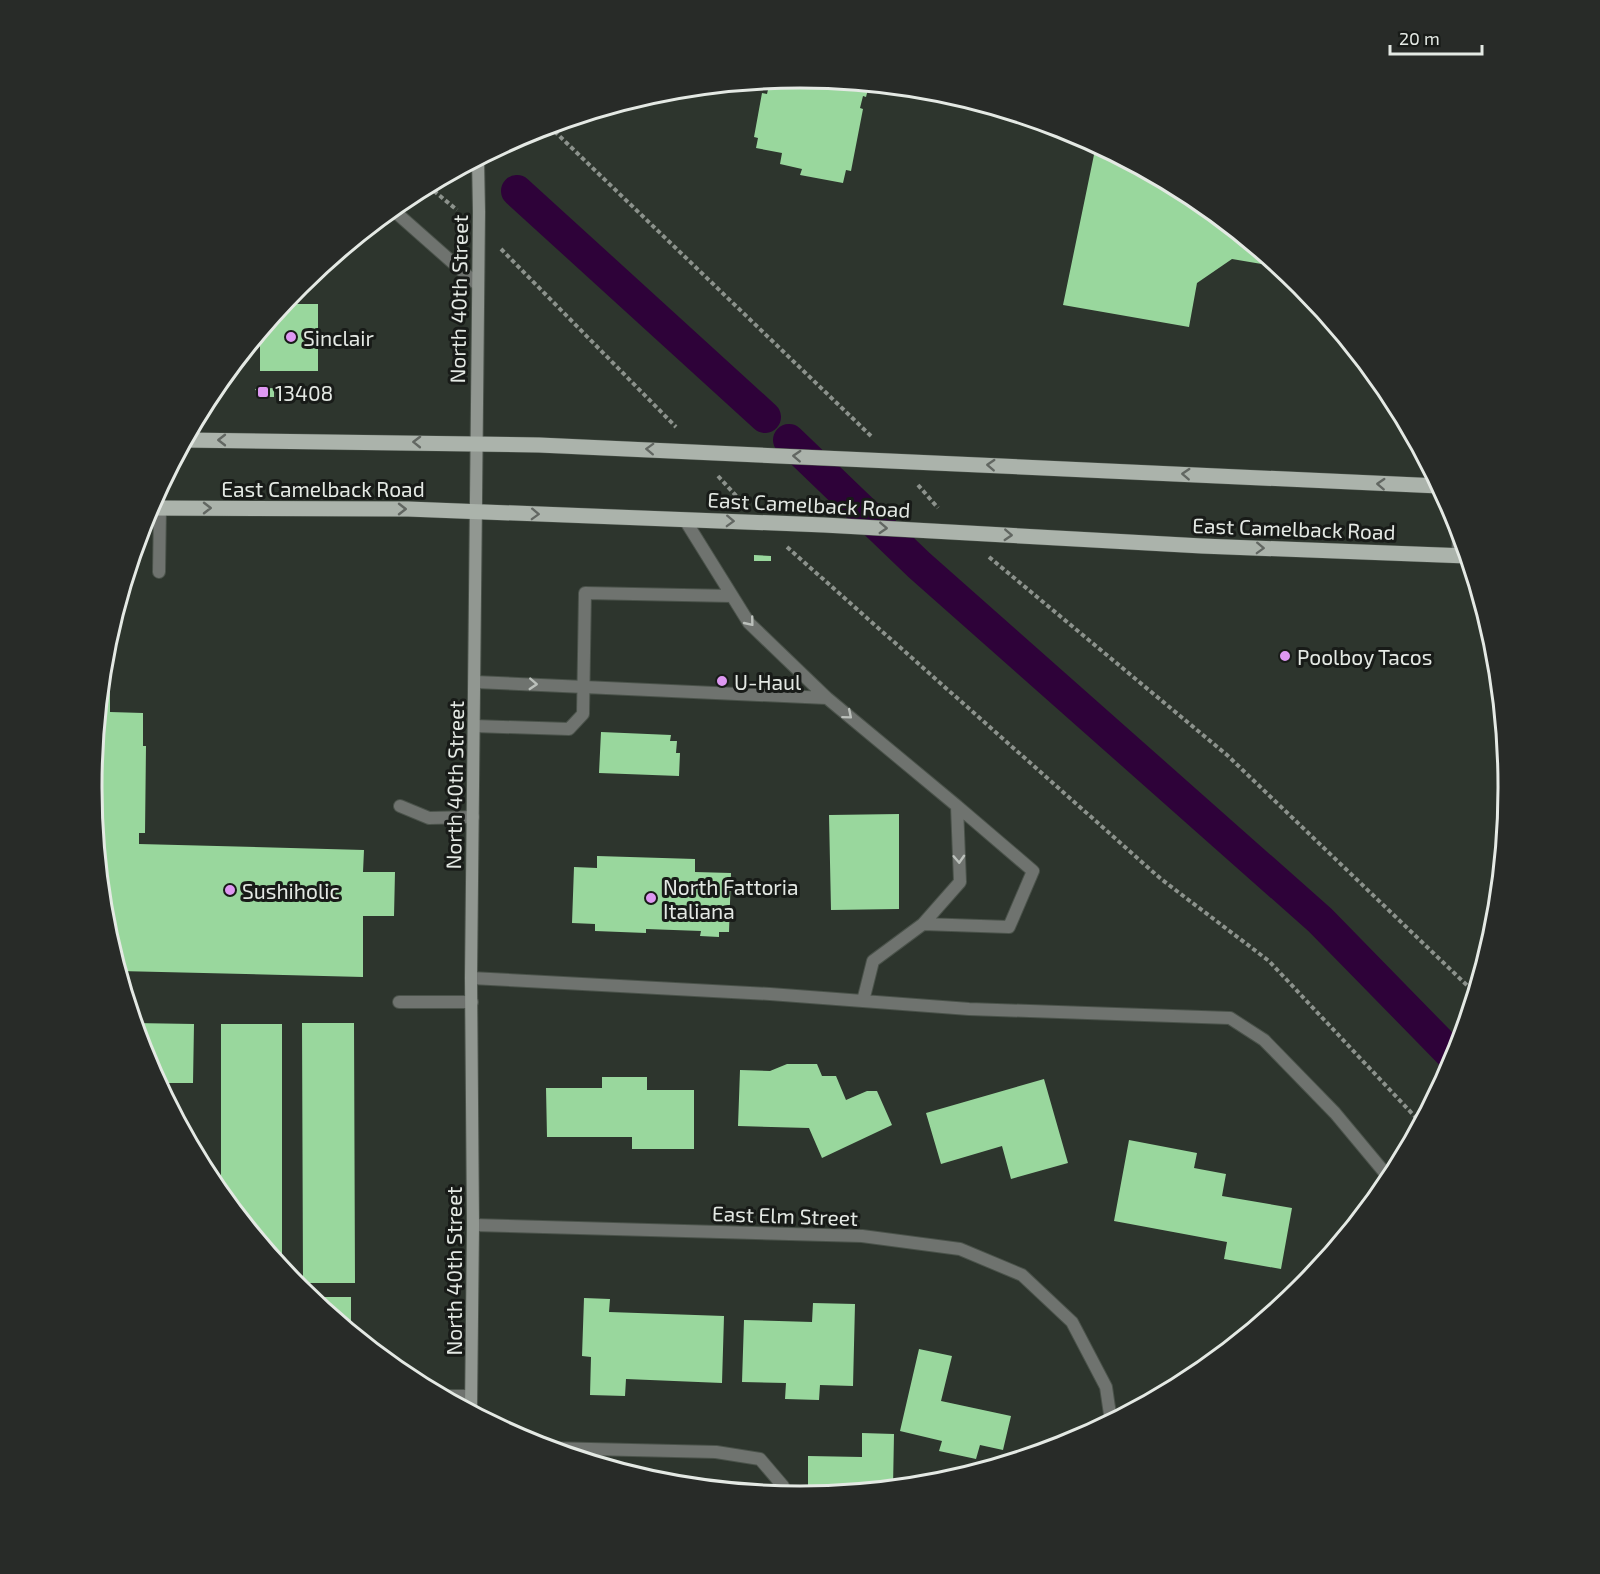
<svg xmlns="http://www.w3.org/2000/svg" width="1600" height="1574" font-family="'Exo 2',sans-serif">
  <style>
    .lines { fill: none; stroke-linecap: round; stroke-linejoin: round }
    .canal { stroke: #2e0239; stroke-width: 32 }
    .building { fill: #99d79d }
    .lane-casing { stroke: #4a524a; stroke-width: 14 }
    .street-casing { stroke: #4a524a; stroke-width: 14 }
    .secondary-casing { stroke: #4a524a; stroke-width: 14 }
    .primary-casing { stroke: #4a524a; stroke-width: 16 }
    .path { stroke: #8c928c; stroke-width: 4; stroke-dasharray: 4.5 3; stroke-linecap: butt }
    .lane { stroke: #6f736f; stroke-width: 12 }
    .street { stroke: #6f736f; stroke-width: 12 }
    .secondary { stroke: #919791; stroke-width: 12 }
    .primary { stroke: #abb3ab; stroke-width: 15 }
    .oneway { stroke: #626762 }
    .oneway2 { stroke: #bbc0bb }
    .poi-dot { fill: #de98f2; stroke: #181b18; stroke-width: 2 }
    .labels { text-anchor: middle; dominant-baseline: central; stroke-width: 6; stroke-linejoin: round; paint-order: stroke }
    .street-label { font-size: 21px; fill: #e4e9e4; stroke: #181b18 }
    .poi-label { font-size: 21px; fill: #e4e9e4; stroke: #181b18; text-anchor: start }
    .rim { fill: none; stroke: #e4e9e4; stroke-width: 3 }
  </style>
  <rect width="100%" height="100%" fill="#2d352d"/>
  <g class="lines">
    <!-- canal -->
    <path class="canal" d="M517 191 765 417
      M789 440 919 565 1320 920 1455 1058"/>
  </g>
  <!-- building -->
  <path class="building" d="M800 78 869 85 866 97 863 96 860 108 863 109 851 171 846 170 843 183 800 175 802 169 780 164 782 153 756 148 758 138 754 137 762 93 767 94 770 81Z
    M1096 145 1194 198 1279 267 1232 259 1197 283 1189 327 1063 305Z
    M284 304H318V371H260V333Z
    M274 388V397H260L255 389Z
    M754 555 771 556V561H754Z
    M110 631V712L143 713V746H146L145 833H139V844L364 850 363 872H395L394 916H363V977L119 971 105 925 91 787 105 648Z
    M601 732 671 735 670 741H677L676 753H680L679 776 599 773Z
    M899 814V909L831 910 829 815Z
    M597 856 695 859V872L731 873 729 932H719V937L700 936 701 931 646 929V933L595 931V924L572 923 574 867 597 868Z
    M134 1023 194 1024 193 1083H158L145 1058Z
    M302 1023H354L355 1283H303Z
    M221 1024H282V1268L221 1194Z
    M787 1064H817L822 1076H836L846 1100 867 1091H877L892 1125 822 1158 809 1128 738 1126 740 1070 770 1071Z
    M602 1077H647V1090H694V1149H632V1137H547L546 1088H602Z
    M1044 1079 1068 1163 1011 1179 1002 1146 941 1164 926 1113Z
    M1129 1140 1197 1153 1194 1168 1226 1174 1222 1196 1292 1208 1281 1269 1224 1259 1227 1242 1114 1221Z
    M309 1297H351V1322H340Z
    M584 1298 610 1299 609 1312 724 1316 722 1383 626 1379 625 1396 590 1395 591 1357 582 1356Z
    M813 1303 855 1304 853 1386 820 1385 819 1400 785 1399 786 1383 742 1382 744 1320 812 1322Z
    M919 1349 952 1356 941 1401 1011 1416 1003 1450 980 1445 976 1459 939 1451 942 1441 900 1431Z
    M862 1433 894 1434 893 1487 875 1489 808 1487V1456L862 1457Z"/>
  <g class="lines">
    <!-- lane casing -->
    <g class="lane-casing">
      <path id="lane" d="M392 209 478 285
        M685 520 749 623 827 698
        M159 572 160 508
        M475 682 827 698 957 806 960 882 923 924 873 961 863 1001
        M474 726 569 729 583 714 585 593 732 596
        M400 806 429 818 473 817
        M923 924 1009 927 1033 871 957 806
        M471 978 770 994 969 1009 1230 1018 1264 1040 1335 1113 1390 1179
        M399 1002H472
        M443 1396H471
        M548 1448 716 1452 760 1459 783 1486 785 1495"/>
    </g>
    <!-- street casing -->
    <g class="street-casing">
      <path id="street" d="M1458 556 1459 529
        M473 1225 862 1236 960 1249 1022 1275 1072 1322 1106 1387 1111 1421"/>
    </g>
    <!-- secondary casing -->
    <g class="secondary-casing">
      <path id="secondary" d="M471 1411 473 1225 471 978 479 212 478 159"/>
    </g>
    <!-- primary casing -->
    <g class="primary-casing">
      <path id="primary" d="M185 440 539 445 1439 486
        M149 508 408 509 824 525 1202 546 1467 556"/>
    </g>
    <!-- path -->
    <path class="path" d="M549 126 871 436
      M428 186 457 210
      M501 249 676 427
      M718 476 739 499
      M918 485 938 508
      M787 547 1161 879 1269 961 1421 1123
      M989 557 1227 755 1475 993"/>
    <!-- lane -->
    <use href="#lane" class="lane"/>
    <!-- street -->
    <use href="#street" class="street"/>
    <!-- secondary -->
    <use href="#secondary" class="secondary"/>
    <!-- primary -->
    <use href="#primary" class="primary"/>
  </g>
  <!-- one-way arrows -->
  <defs><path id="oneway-chevron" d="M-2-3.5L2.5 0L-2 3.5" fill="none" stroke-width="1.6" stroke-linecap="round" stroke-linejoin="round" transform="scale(1.5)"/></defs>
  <g class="oneway">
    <use href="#oneway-chevron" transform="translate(222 440) rotate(-180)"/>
    <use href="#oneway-chevron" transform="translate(417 442) rotate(-179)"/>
    <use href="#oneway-chevron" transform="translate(650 449) rotate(-178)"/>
    <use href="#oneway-chevron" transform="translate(797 456) rotate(-177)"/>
    <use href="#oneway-chevron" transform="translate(991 465) rotate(-177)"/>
    <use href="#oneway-chevron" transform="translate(1186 474) rotate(-177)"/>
    <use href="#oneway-chevron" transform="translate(1381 484) rotate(-177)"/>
    <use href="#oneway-chevron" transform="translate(207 508)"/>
    <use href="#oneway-chevron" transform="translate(402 509)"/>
    <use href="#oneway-chevron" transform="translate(535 514) rotate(2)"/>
    <use href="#oneway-chevron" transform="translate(730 521) rotate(2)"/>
    <use href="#oneway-chevron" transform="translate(883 528) rotate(3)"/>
    <use href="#oneway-chevron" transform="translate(1008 535) rotate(3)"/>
    <use href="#oneway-chevron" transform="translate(1260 548) rotate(2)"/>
  </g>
  <g class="oneway2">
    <use href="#oneway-chevron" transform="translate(750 622) rotate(51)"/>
    <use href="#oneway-chevron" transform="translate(533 684) rotate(3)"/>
    <use href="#oneway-chevron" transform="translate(848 715) rotate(40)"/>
    <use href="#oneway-chevron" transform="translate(959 859) rotate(87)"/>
  </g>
  <!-- markers -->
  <g class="poi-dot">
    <circle cx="291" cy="337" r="6"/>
    <rect x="257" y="386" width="12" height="12" rx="3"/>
    <circle cx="1285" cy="656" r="6"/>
    <circle cx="722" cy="681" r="6"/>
    <circle cx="230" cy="890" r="6"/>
    <circle cx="651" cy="898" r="6"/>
  </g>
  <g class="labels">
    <!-- street labels -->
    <g class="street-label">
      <text transform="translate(458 299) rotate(-89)">North 40th Street</text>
      <text x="323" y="488">East Camelback Road</text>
      <text transform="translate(809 504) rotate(3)">East Camelback Road</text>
      <text transform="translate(1294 528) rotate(2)">East Camelback Road</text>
      <text transform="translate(454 785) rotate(-89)">North 40th Street</text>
      <text transform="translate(785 1215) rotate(2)">East Elm Street</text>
      <text transform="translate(453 1271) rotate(-90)">North 40th Street</text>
    </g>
    <!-- poi labels -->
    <g class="poi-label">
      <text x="303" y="337">Sinclair</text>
      <text x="275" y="392">13408</text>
      <text x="1297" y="656">Poolboy Tacos</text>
      <text x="734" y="681">U-Haul</text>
      <text x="663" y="886">North Fattoria<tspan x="663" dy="24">Italiana</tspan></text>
      <text x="242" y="890">Sushiholic</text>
    </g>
  </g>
  <!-- crop -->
  <path d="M0 0H1600V1574H0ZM800 88H800A698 698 0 0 1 1498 786V788A698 698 0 0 1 800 1486H800A698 698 0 0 1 102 788V786A698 698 0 0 1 800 88Z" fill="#282b28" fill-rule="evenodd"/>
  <path class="rim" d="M800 88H800A698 698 0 0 1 1498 786V788A698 698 0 0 1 800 1486H800A698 698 0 0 1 102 788V786A698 698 0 0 1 800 88Z"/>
  <!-- scale -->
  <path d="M1390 45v9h92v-9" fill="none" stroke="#e4e9e4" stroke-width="3"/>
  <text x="1399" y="45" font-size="18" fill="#e4e9e4" stroke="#181b18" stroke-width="4.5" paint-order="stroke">20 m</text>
</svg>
